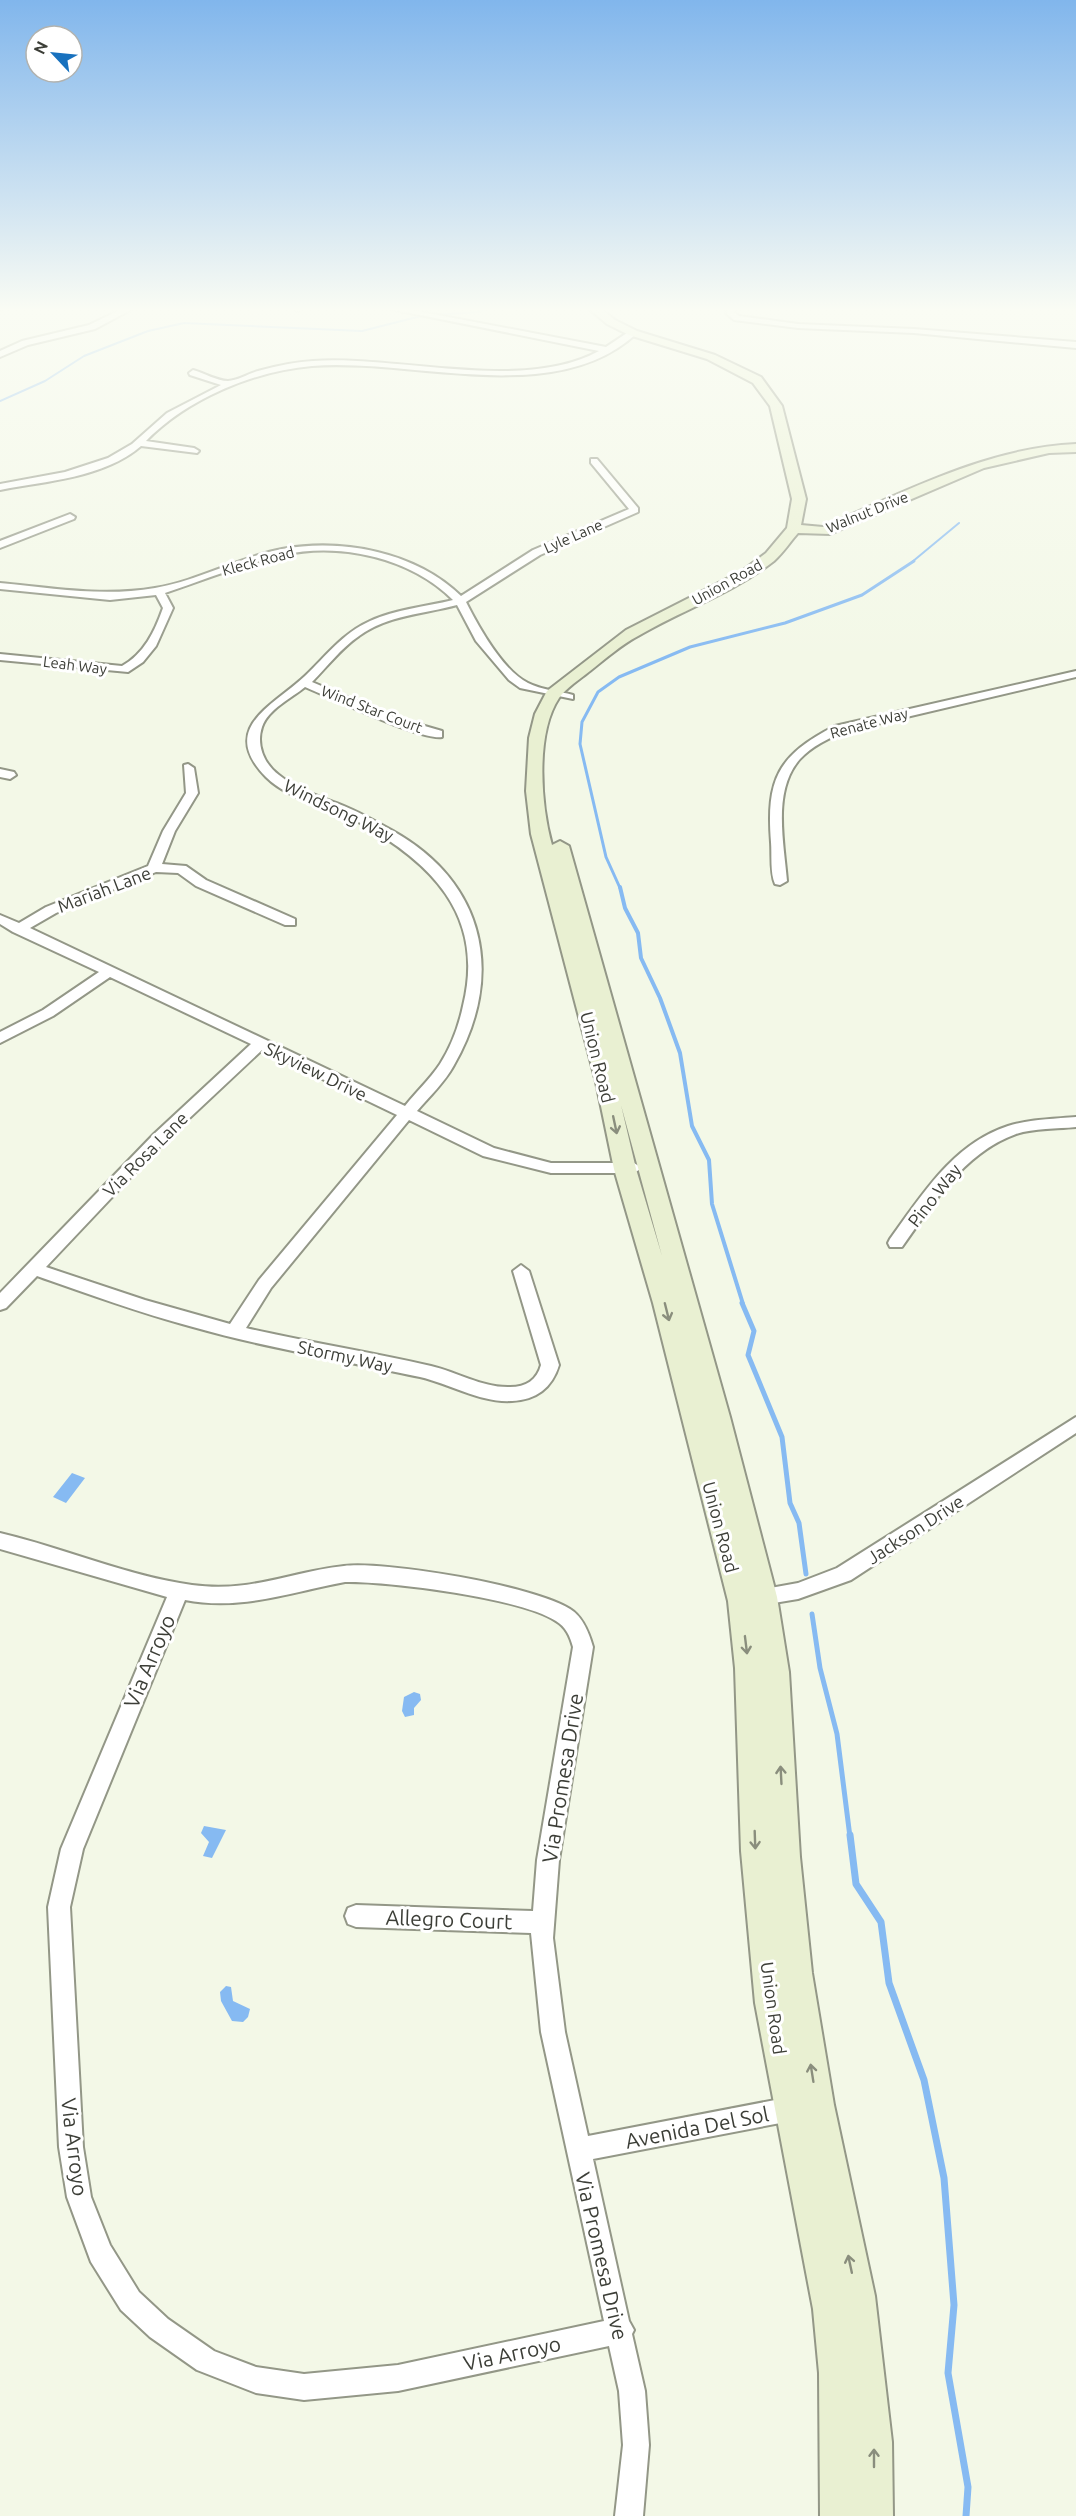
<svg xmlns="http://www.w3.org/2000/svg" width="1076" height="2516" font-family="Ubuntu,sans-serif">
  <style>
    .water { fill: #86baf2 }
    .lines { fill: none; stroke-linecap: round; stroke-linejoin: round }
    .stream-far4 { stroke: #86baf2; stroke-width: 2 }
    .stream-far3 { stroke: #86baf2; stroke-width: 3 }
    .stream-far2 { stroke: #86baf2; stroke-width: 4 }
    .stream-far1 { stroke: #86baf2; stroke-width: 5 }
    .stream { stroke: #86baf2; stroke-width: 7 }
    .street-casing { stroke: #939787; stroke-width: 4 }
    .secondary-casing { stroke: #939787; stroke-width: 4 }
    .street { fill: #fff; fill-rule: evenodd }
    .secondary { fill: #e9f0d2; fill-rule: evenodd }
    .oneway { stroke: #8a8e7d }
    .labels { text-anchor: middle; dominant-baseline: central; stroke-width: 6; stroke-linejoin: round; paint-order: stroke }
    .far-street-label { font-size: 15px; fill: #3c3e37; stroke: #fff }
    .street-label { font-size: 18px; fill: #3c3e37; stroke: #fff }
    .near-street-label { font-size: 21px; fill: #3c3e37; stroke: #fff }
  </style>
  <rect width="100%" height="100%" fill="#f3f8e7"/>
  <!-- water -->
  <path class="water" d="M72 1473 85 1478 66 1503 53 1497Z
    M414 1692 420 1694 421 1700 414 1708V1715L405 1717 402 1711 404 1697Z
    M204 1826 226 1830 212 1858 203 1856 209 1842 201 1833Z
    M226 1986 231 1987 233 2001 250 2009 248 2017 243 2022 232 2021 221 2001 220 1992Z"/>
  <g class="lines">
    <!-- stream-far4 -->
    <path class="stream-far4" d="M0 401 45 381 84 356 148 331 184 323 362 331 421 316 477 312 495 307
      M912 562 959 523"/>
    <!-- stream-far3 -->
    <path class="stream-far3" d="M620 888 606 857 580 744 582 722 598 692 619 677 690 647 785 623 862 595 914 561"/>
    <!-- stream-far2 -->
    <path class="stream-far2" d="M620 887 625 908 638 933 641 958 660 998 680 1053 692 1126 709 1160 712 1204 743 1304"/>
    <!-- stream-far1 -->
    <path class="stream-far1" d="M742 1303 754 1331 748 1355 782 1437 790 1503 799 1523 806 1574
      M812 1614 820 1668 837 1734 850 1837"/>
    <!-- stream -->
    <path class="stream" d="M850 1835 856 1884 881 1922 889 1983 924 2080 944 2178 954 2305 948 2373 968 2487 966 2516"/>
    <!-- street casing -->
    <g class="street-casing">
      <path id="street" d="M0 307H6L0 310Z
        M126 307H136L95 329 28 345 0 357V351L22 341 89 325Z
        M296 307H307L298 311 294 309Z
        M380 307H396L606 347 630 331 637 333C556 409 413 358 312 366 253 371 187 399 146 441L194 448 199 451 197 453 141 446C104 478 46 481 0 490V484L65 472 108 458 132 444 167 413 221 385 190 375 189 373 193 370C204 373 217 381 228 381 237 381 250 373 258 371 276 366 295 362 313 361 399 355 522 393 599 351Z
        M730 307H738L734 312 739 316 798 324 914 329 1076 342V348L914 333 798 328 734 320 726 313Z
        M591 459H597L638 508V512L540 555 466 602C478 626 503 671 528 683 541 690 559 691 573 695V699L520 688 509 680 476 641 457 605C424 614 388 615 359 636 341 648 327 667 312 682L397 718 442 731V737C422 741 329 697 305 687 292 698 268 709 262 727 256 745 264 764 279 775 298 791 322 797 344 806 361 813 377 822 393 831 486 883 505 976 454 1065 445 1082 429 1097 417 1111L494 1148 551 1163H634L642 1168 634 1173H551L483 1156 409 1120 271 1288 246 1328C307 1342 370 1352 431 1366 457 1372 483 1388 510 1387 526 1387 537 1380 541 1365L513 1271 521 1265 529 1271 559 1365C552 1388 536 1400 512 1401 481 1403 450 1384 420 1377 344 1361 267 1348 193 1327 140 1313 88 1294 37 1276L6 1308 0 1310V1293L154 1134 251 1044 110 977 53 1016 0 1043V1032L43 1010 99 972 13 932 0 924V915L19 923 46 907 148 866 163 831 186 793 184 765 188 764 194 768 198 793 175 831 162 864 186 866 206 880 295 919V925H285L196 886 178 873 156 872 56 913 30 928 405 1106C416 1092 430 1079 440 1064 451 1047 459 1025 463 1006 486 914 430 861 355 820 327 805 290 801 266 777 218 728 273 706 305 676 326 656 343 633 370 621 396 609 425 607 453 600 411 558 340 542 283 555 243 564 204 580 165 593L173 608 156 646 143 662 128 672 0 660V654L122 666C144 654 155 631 163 608L156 595 110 600 0 589V583C52 588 103 597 155 588 198 581 239 557 282 549 343 538 416 552 461 596L533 550 629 509 591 463ZM262 1050 397 1115 259 1280 230 1324 145 1300 46 1267 165 1141Z
        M70 514 75 517 74 519 0 548V541Z
        M1076 671V677L843 732C828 739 812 746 800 759 772 790 784 843 787 881L780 885 775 884C770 873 772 855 771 842 766 779 778 755 835 726Z
        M0 769 14 772 16 775 10 779 0 777Z
        M1076 1117V1127C1057 1129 1034 1128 1016 1134 963 1153 933 1204 902 1247H890L888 1243 890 1239C922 1195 953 1144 1008 1126 1030 1119 1053 1119 1076 1117Z
        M1076 1417V1433L851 1580 798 1599 756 1606 749 1604 746 1598 749 1592 798 1583 837 1568Z
        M0 1533C64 1548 127 1576 192 1585 251 1593 289 1572 344 1566 387 1561 535 1586 570 1609 583 1617 589 1633 593 1647L559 1860 553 1938 565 2032 588 2136 796 2096 804 2100 808 2108 804 2116 796 2120 593 2159 629 2321 634 2330 632 2334 645 2391 649 2445 643 2516H615L623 2445 619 2391 609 2346 398 2391 304 2400 256 2393 197 2370 150 2337 121 2310 91 2262 67 2197 59 2147 48 1907 61 1849 167 1597 0 1549ZM345 1582C389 1581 521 1598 556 1621 566 1627 570 1636 573 1647L537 1860 533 1911 356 1905 348 1908 345 1916 348 1924 356 1927 531 1933 541 2032 604 2321 398 2365 304 2374 256 2367 214 2351 168 2319 139 2292 110 2245 91 2197 83 2147 70 1907 83 1849 185 1600C241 1611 291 1592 345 1582Z"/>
    </g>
    <!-- secondary casing -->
    <g class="secondary-casing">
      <path id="secondary" d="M587 307H599L615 320 637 331 715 355 761 377 782 406 806 499 801 525 823 527C905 492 986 448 1076 444V452L1049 453 984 468 830 534 798 533C790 542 783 553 774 561 733 593 682 610 638 636 621 645 605 659 590 671 580 679 566 688 559 698 535 734 541 806 552 845L560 841 569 846 730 1417 777 1597 789 1672 800 1857 812 1973 834 2105 875 2296 892 2442 893 2516H820L819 2373 813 2309 755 2003 741 1851 735 1668 728 1601 653 1303 614 1169 596 1082 531 834 526 791 529 738 535 714 547 691 626 630 742 571 766 553 787 528 792 499 770 406 753 383 707 359 629 335 607 324ZM621 1105 662 1256 636 1169Z"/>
    </g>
    <!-- street -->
    <use href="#street" class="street"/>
    <!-- secondary -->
    <use href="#secondary" class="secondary"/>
  </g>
  <!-- one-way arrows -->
  <defs><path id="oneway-shaft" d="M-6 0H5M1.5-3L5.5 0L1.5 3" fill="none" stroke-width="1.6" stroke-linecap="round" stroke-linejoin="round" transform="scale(1.5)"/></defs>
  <g class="oneway">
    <use href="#oneway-shaft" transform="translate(615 1125) rotate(78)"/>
    <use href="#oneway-shaft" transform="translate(667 1312) rotate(76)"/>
    <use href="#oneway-shaft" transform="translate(746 1645) rotate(83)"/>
    <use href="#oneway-shaft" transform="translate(781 1775) rotate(-93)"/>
    <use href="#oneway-shaft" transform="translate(755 1840) rotate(88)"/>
    <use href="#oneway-shaft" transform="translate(812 2073) rotate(-99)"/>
    <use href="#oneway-shaft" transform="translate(850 2264) rotate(-102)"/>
    <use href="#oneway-shaft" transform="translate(874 2458) rotate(-90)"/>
  </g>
  <!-- sky -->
  <linearGradient id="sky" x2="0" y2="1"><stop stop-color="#81b6ec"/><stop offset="0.47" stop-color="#fafcf4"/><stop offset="1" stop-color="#fafcf4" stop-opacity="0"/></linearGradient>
  <rect width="1076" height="659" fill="url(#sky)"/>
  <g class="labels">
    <!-- far-street labels -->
    <g class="far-street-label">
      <text transform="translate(867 512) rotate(-22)">Walnut Drive</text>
      <text transform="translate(573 536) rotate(-24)">Lyle Lane</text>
      <text transform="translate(258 561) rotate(-15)">Kleck Road</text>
      <text transform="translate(727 582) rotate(-29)">Union Road</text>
      <text transform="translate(75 665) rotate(7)">Leah Way</text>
      <text transform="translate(372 709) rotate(21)">Wind Star Court</text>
      <text transform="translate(869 723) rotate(-15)">Renate Way</text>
    </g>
    <!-- street labels -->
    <g class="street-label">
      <text transform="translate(339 810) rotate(26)">Windsong Way</text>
      <text transform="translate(104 889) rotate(-21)">Mariah Lane</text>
      <text transform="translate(598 1057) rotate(76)">Union Road</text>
      <text transform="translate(316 1071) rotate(26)">Skyview Drive</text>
      <text transform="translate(145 1154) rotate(-45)">Via Rosa Lane</text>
      <text transform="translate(934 1195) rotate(-52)">Pino Way</text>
      <text transform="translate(345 1356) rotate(12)">Stormy Way</text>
      <text transform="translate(721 1527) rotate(75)">Union Road</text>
      <text transform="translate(915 1529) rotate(-33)">Jackson Drive</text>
      <text transform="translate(774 2008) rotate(82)">Union Road</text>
    </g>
    <!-- near-street labels -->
    <g class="near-street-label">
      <text transform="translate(149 1661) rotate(-67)">Via Arroyo</text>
      <text transform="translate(562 1778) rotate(-81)">Via Promesa Drive</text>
      <text transform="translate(449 1919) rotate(2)">Allegro Court</text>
      <text transform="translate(697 2127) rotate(-11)">Avenida Del Sol</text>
      <text transform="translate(75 2147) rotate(83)">Via Arroyo</text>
      <text transform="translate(602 2256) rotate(77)">Via Promesa Drive</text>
      <text transform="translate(512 2353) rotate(-12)">Via Arroyo</text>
    </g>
  </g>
  <!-- north arrow -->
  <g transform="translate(54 54) rotate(296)"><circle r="28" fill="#ffffff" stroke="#b1b2af" stroke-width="1.5"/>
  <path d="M0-4.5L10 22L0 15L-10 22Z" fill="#1871be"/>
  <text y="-9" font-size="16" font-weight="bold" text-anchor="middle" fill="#3c3e37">N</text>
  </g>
</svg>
